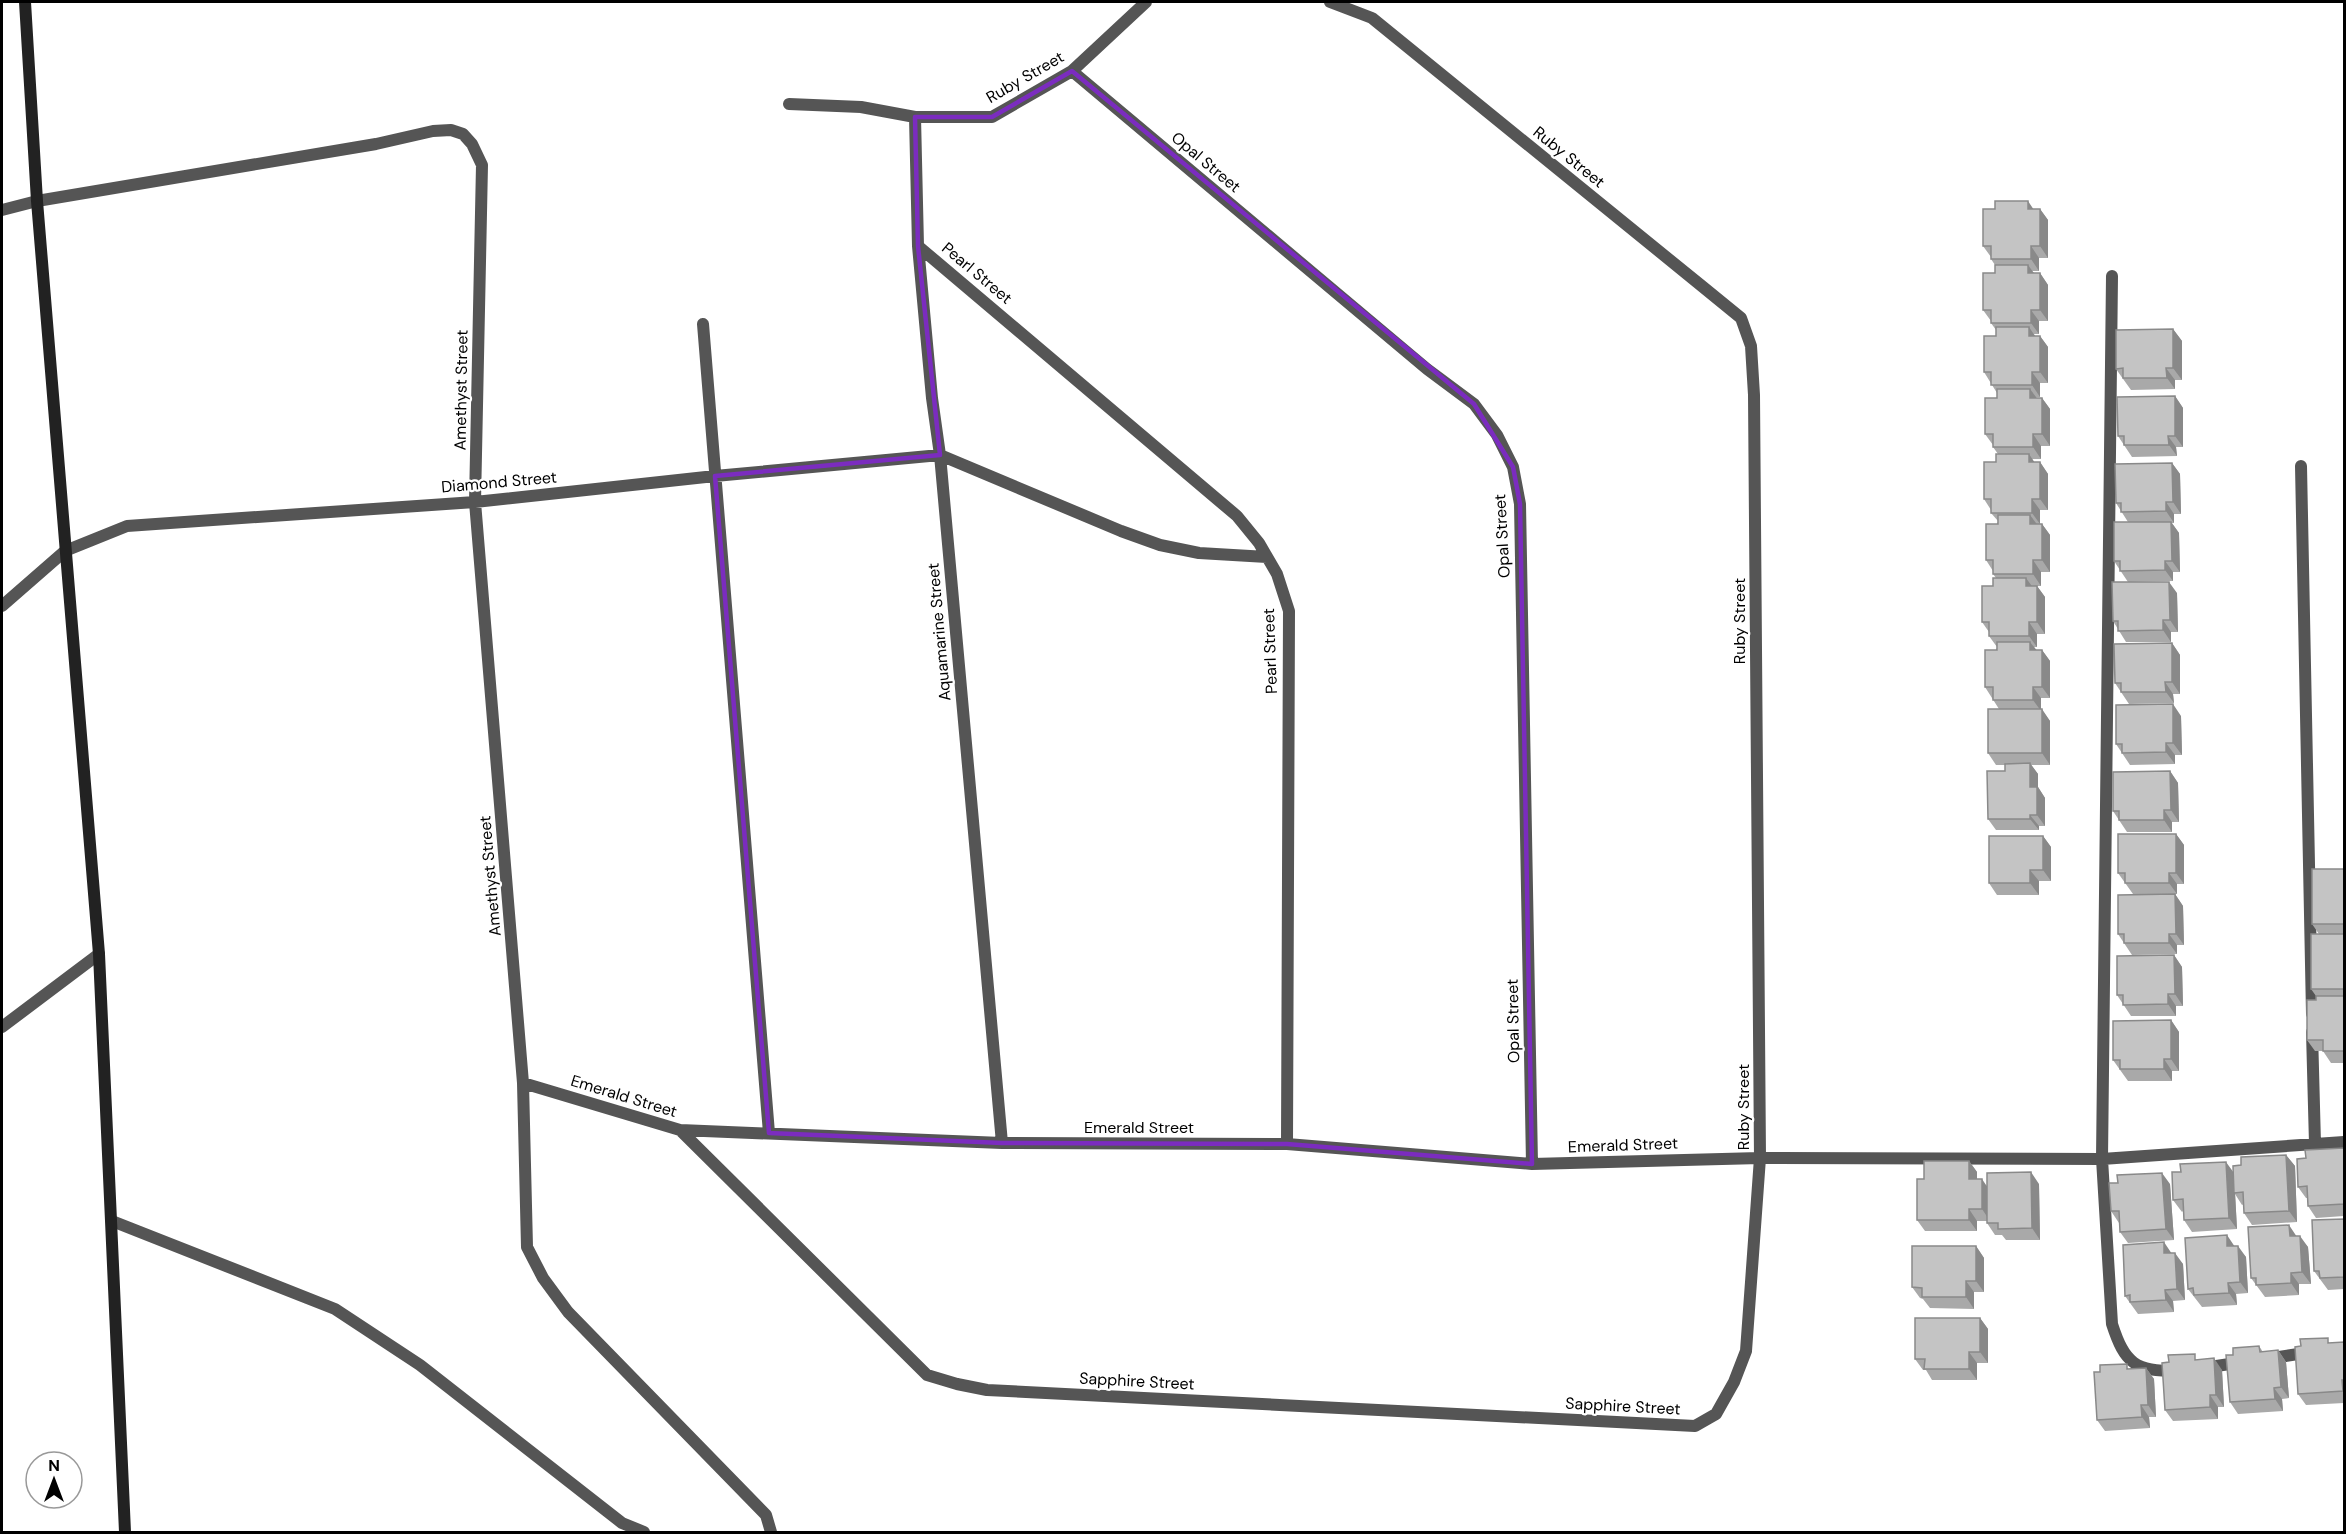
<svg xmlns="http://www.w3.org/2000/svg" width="2346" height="1534" font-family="'DM Sans',sans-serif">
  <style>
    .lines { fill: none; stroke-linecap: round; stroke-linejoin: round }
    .minor { stroke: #555; stroke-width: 12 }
    .secondary { stroke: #222; stroke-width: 12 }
    .wall { fill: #a9a9a9 }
    .shaded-wall { fill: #898989 }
    .building { fill: #c4c4c4; stroke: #898989; stroke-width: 1.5 }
    .marked { fill: none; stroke: #7b2cbf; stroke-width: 4.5; stroke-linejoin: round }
    .labels { text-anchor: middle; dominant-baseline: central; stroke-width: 4.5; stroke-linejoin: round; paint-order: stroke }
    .street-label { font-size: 16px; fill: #000; stroke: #fff }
  </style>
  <rect width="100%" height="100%" fill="#fff"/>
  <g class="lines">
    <!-- minor -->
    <path class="minor" d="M1072 71 1427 369 1474 404 1497 435 1513 467 1520 504 1532 1164
      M789 104 861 107 915 117H992L1072 71 1146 2
      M915 117 918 246 932 398 940 455 1002 1143
      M2 210 37 201 376 144 433 131 451 130 463 134 472 144 482 165 475 502 523 1083 527 1247 543 1278 568 1312 766 1515 771 1532
      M918 246 1237 516 1259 543 1277 574 1289 611 1287 1144
      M2112 276 2102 1159 2112 1324C2125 1364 2135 1371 2177 1371
      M703 324 769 1133
      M2301 466 2312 1014
      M2 606 65 551 127 526 475 502 715 476 940 455 1121 531 1160 545 1199 553 1267 557
      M2 1027 99 954
      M2312 1032 2315 1144
      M523 1083 680 1130 1002 1143 1287 1144 1532 1164 1760 1158 2102 1159 2344 1142
      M680 1130 927 1375 957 1384 987 1390 1695 1426 1716 1414 1734 1382 1746 1351 1760 1158 1754 395 1751 346 1741 318 1703 287 1372 18 1330 2
      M112 1221 335 1309 420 1365 622 1523 644 1532
      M2266 1359 2311 1352
      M2203 1368 2243 1362"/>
    <!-- secondary -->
    <path class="secondary" d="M25 2 37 201 99 954 125 1532"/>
  </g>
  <!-- wall -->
  <path class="wall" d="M2034 209H2040L2048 220V258H2039V271H2032L2034 273H2040L2048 285V321H2039V334H2034L2035 336H2040L2048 347V383H2040V397H2036V398H2042L2050 409V446H2041V459H2032L2034 462H2040L2048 474V510H2040V524H2042L2050 535V572H2041V586H2032H2037L2045 597V634H2037V647H2034L2036 650H2042L2050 661V698H2041V709L2050 721V765H2031L2038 774V787L2045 798V826H2039V830H1996L1988 819 2005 771V765H1996L1988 753 1999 709 1985 687 1997 647 1989 636V632L1982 622 1996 578 1993 574V571L1986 560 1998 521 1991 513V510L1984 499 1998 454 1993 447V445L1985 434 1997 398V393L1984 372 1996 336V330L1991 323V321L1983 310 1995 273V265L1991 259V257L1983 246Z
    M2173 329 2182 341V380H2175V389L2131 390 2116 369Z
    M2175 396 2183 408V447H2176L2177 456 2132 457 2118 436Z
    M2172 463 2180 474 2181 514H2174V523H2172L2179 533 2180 572H2173V581L2128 582 2114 561 2128 522 2116 503Z
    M2177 593 2178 632H2171V642H2126L2113 621Z
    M2172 643 2180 655V694H2173L2174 703 2129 704 2115 683Z
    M2181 716 2182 755H2175V764L2130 765 2116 744Z
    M2170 771 2178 783 2179 822H2172V832H2127L2113 811Z
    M2176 834 2184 845V884H2177V894H2133L2118 873Z
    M2043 836 2051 847V881H2039V895H1997L1989 883Z
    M2344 869V1063H2331L2323 1051H2315L2307 1040 2316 1000V996L2311 989 2319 934 2312 924Z
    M2175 894 2183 906 2184 945H2177V954L2132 955 2118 934Z
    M2174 955 2182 967 2183 1006H2176V1016H2131L2117 995Z
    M2171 1020 2179 1032V1071H2172V1081H2128L2113 1060Z
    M2344 1148V1216L2316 1218 2308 1206V1198H2306L2298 1187 2306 1158Z
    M2286 1155 2295 1166 2297 1222 2252 1225 2244 1213V1204L2242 1205 2235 1194 2237 1229 2192 1232 2184 1220 2183 1211 2182 1212 2173 1200 2233 1172 2241 1165Z
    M1969 1161 1977 1172V1179L1987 1186 2039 1184 2040 1240H2006L2002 1235H1995L1987 1223V1221H1977V1231H1925L1917 1220 1924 1179Z
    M2170 1184 2174 1240 2128 1243 2120 1232V1223H2119L2111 1211Z
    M2344 1219V1289L2328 1290 2314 1271Z
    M2297 1236 2308 1247 2311 1284H2299V1295L2265 1297 2251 1278Z
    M1976 1246 1984 1258V1292H1974V1309L1930 1308 1923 1299 1920 1298 1912 1287Z
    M2235 1246 2246 1257 2248 1293 2236 1294 2237 1305 2202 1307 2188 1289Z
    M2171 1253 2183 1264 2185 1300 2173 1301 2174 1312 2138 1314 2125 1296Z
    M1980 1318 1988 1329V1363H1977V1380H1932L1926 1370H1923L1915 1359Z
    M2344 1342V1403L2306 1405 2298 1394 2331 1343Z
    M2259 1346 2263 1352 2278 1350 2286 1362 2289 1398 2282 1399 2283 1411 2238 1414 2230 1402 2233 1355Z
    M2199 1359 2222 1370 2224 1407H2218V1419L2173 1421 2165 1410Z
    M2146 1368 2154 1379 2156 1417H2149L2150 1428 2105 1431 2097 1420 2100 1372Z"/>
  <!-- shaded-wall -->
  <path class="shaded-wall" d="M2028 201 2036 213 2028 209Z
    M2040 209 2048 220V258L2040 246Z
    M2031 246 2039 258V271L2031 259Z
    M2028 265 2036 276 2028 273Z
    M2040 273 2048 285V321L2040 310Z
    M2031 310 2039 321V334L2031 323Z
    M2029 327 2037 339 2029 336Z
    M2173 329 2182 341V380L2173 368Z
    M2040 336 2048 347V383L2040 372Z
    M2166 368 2175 380V389L2167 378Z
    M2032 372 2040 383V397L2032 385Z
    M2030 389 2039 401 2030 398Z
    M2175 396 2183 408V447L2175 436Z
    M2042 398 2050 409V446L2042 434Z
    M2033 434 2041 446V459L2033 447Z
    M2168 436 2176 447 2177 456 2169 445Z
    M2029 454 2037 466 2029 462Z
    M2040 462 2048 474V510L2040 499Z
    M2172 463 2180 474 2181 514 2173 502Z
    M2032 499 2040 510V524L2032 513Z
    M2166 502 2174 514V523L2166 511Z
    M2030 515 2039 527 2030 524Z
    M2171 522 2179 533 2180 572 2172 561Z
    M2042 524 2050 535V572L2042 560Z
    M2033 560 2041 572V586L2033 574Z
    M2165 561 2173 572V581L2165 570Z
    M2026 578 2034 589 2026 586Z
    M2169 582 2177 593 2178 632 2170 620Z
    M2037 586 2045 597V634L2037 622Z
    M2163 620 2171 632V642L2163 630Z
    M2029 622 2037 634V647L2029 636Z
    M2030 642 2039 653 2030 650Z
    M2172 643 2180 655V694L2172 682Z
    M2042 650 2050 661V698L2042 687Z
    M2165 682 2173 694 2174 703 2166 692Z
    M2033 687 2041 698V711L2033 700Z
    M2173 704 2181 716 2182 755 2173 743Z
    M2042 709 2050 721V765L2042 753Z
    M2166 743 2175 755V764L2166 752Z
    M2030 763 2038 774V787L2045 798V826L2037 815 2030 787Z
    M2170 771 2178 783 2179 822 2171 810Z
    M2164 810 2172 822V832L2164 820Z
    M2030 815 2039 826V830L2030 819Z
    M2176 834 2184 845V884L2176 873Z
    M2043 836 2051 847V881L2043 870Z
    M2030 870 2039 881V895L2030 883Z
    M2169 873 2177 884V894L2169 883Z
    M2175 894 2183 906 2184 945 2176 934Z
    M2169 934 2177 945V954L2169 943Z
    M2174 955 2182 967 2183 1006 2175 994Z
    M2168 994 2176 1006V1016L2168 1004Z
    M2171 1020 2179 1032V1071L2171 1059Z
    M2164 1059 2172 1071V1081L2164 1069Z
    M2286 1155 2295 1166 2297 1222 2289 1211Z
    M1969 1161 1977 1172V1191L1969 1179Z
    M2226 1162 2234 1173 2237 1229 2229 1218Z
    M2031 1172 2039 1184 2040 1240 2032 1228Z
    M2162 1173 2170 1184 2174 1240 2166 1229Z
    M1982 1179 1990 1191V1221L1982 1209Z
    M1969 1209 1977 1221V1231L1969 1220Z
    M2289 1225 2297 1237 2290 1236Z
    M2227 1235 2235 1247 2227 1246Z
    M2300 1236 2308 1247 2311 1284 2302 1272Z
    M2164 1242 2172 1254 2164 1253Z
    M1976 1246 1984 1258V1292L1976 1281Z
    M2238 1246 2246 1257 2248 1293 2240 1282Z
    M2175 1253 2183 1264 2185 1300 2177 1289Z
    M2291 1273 2299 1284V1295L2291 1283Z
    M1966 1281 1974 1292V1309L1966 1297Z
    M2228 1283 2236 1294 2237 1305 2229 1293Z
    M2165 1290 2173 1301 2174 1312 2166 1300Z
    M1980 1318 1988 1329V1363L1980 1352Z
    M2278 1350 2286 1362 2289 1398 2281 1387Z
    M1969 1352 1977 1363V1380L1969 1369Z
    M2214 1358 2222 1370 2224 1407 2216 1395Z
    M2146 1368 2154 1379 2156 1417 2148 1405Z
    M2342 1380 2344 1383V1393L2343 1391Z
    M2274 1388 2282 1399 2283 1411 2275 1399Z
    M2210 1395 2218 1407V1419L2210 1407Z
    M2141 1405 2149 1417 2150 1428 2142 1417Z"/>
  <!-- building -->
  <path class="building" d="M1995 201H2028V209H2040V246H2031V259H1991V246H1983V209H1995Z
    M1995 265H2028V273H2040V310H2031V323H1991V310H1983V273H1995Z
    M1996 327H2029V336H2040V372H2032V385H1991V372H1984V336H1996Z
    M2173 329V368H2166L2167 378H2123V368L2116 369V330Z
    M1997 389H2030V398H2042V434H2033V447H1993V434H1985V398H1997Z
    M2175 396V436H2168L2169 445H2124V436H2118L2117 397Z
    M1996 454H2029V462H2040V499H2032V513H1991V499H1984V462H1996Z
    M2172 463 2173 502H2166V511L2121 512V503H2116L2115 464Z
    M1998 515H2030V524H2042V560H2033V574H1993V560H1986V524H1998Z
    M2114 522H2171L2172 561H2165V570L2120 571V561H2114Z
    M1993 578H2026V586H2037V622H2029V636H1989V622H1982V586H1993Z
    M2112 582H2169L2170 620H2163V630L2118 631V621H2113Z
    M1997 642H2030V650H2042V687H2033V700H1993V687H1985V650H1997Z
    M2172 643V682H2165L2166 692H2121V683H2115L2114 644Z
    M2173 704V743H2166V752L2122 753V744H2116V705Z
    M1988 709H2042V753H1988Z
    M2030 763V787H2037V815H2030V819H1988L1987 771H2005V764Z
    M2170 771 2171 810H2164V820H2119V811H2113V772Z
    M2118 834H2176V873H2169V883H2125V873H2118Z
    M1989 836H2043V870H2030V883H1989Z
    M2312 869H2344V924H2312Z
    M2175 894 2176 934H2169V943H2124V934H2118V895Z
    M2311 934H2344V989H2311Z
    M2174 955 2175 994H2168V1004L2123 1005V995H2117V956Z
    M2316 996H2344V1051H2323V1040H2307V1000H2316Z
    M2171 1020V1059H2164V1069H2120V1060H2113V1021Z
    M2344 1148V1204L2308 1206 2307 1186 2298 1187 2297 1159 2306 1158 2305 1150Z
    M2286 1155 2289 1211 2244 1213 2243 1192 2234 1193 2233 1166 2241 1165V1157Z
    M1924 1161H1969V1179H1982V1209H1969V1220H1917V1179H1924Z
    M2226 1162 2229 1218 2184 1220 2183 1199 2173 1200 2172 1172H2181L2180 1164Z
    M2031 1172 2032 1228 1998 1229V1223H1987V1173Z
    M2162 1173 2166 1229 2120 1232 2119 1211H2111L2109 1183H2118L2117 1175Z
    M2344 1219V1277L2320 1278 2319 1271H2314L2312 1220Z
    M2289 1225 2290 1236H2300L2302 1272 2291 1273V1283L2256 1285V1278H2251L2248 1227Z
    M2227 1235V1246H2238L2240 1282 2228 1283 2229 1293 2194 1295 2193 1288 2188 1289 2185 1238Z
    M2164 1242V1253H2175L2177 1289 2165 1290 2166 1300 2130 1302V1295L2125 1296 2123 1245Z
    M1912 1246H1976V1281H1966V1297H1922V1288L1912 1287Z
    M1915 1318H1980V1352H1969V1369H1924L1925 1359H1915Z
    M2328 1338V1343L2344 1342V1380H2342L2343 1391 2298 1394 2295 1347 2301 1346 2300 1339Z
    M2259 1346 2260 1352 2278 1350 2281 1387 2274 1388 2275 1399 2230 1402 2226 1355H2233V1348Z
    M2195 1354V1360L2214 1358 2216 1395H2210V1407L2165 1410 2162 1363 2169 1362 2168 1355Z
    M2127 1364V1369L2146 1368 2148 1405H2141L2142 1417 2097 1420 2094 1372H2100V1365Z"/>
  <!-- marked area -->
  <path class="marked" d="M1072 71 1474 404 1513 467 1520 504 1532 1164 1287 1144 1002 1143 769 1133 715 476 940 455 918 246 915 117H992Z"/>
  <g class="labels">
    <!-- street labels -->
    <g class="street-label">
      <text transform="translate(1025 77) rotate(-30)">Ruby Street</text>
      <text transform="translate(1569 157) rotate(39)">Ruby Street</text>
      <text transform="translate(1206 162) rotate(40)">Opal Street</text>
      <text transform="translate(977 273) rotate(40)">Pearl Street</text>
      <text transform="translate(461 390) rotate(-89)">Amethyst Street</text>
      <text transform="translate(499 482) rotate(-5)">Diamond Street</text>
      <text transform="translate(1502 536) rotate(-93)">Opal Street</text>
      <text transform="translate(1739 621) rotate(-90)">Ruby Street</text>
      <text transform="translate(939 632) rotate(-95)">Aquamarine Street</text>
      <text transform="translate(1270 651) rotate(-92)">Pearl Street</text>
      <text transform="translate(490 876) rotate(-95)">Amethyst Street</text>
      <text transform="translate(1513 1021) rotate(-91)">Opal Street</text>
      <text transform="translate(624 1096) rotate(17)">Emerald Street</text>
      <text transform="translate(1743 1107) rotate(-90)">Ruby Street</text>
      <text x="1139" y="1127">Emerald Street</text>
      <text transform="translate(1623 1145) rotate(-2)">Emerald Street</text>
      <text transform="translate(1137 1381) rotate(3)">Sapphire Street</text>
      <text transform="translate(1623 1406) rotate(3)">Sapphire Street</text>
    </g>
  </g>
  <!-- border -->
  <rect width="2346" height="1534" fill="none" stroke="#000000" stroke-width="6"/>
  <!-- north arrow -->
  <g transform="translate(54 1480)"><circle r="28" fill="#ffffff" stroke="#999999" stroke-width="1.5"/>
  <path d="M0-4.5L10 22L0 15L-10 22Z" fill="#000000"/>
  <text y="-9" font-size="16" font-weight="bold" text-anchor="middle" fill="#000000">N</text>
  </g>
</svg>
